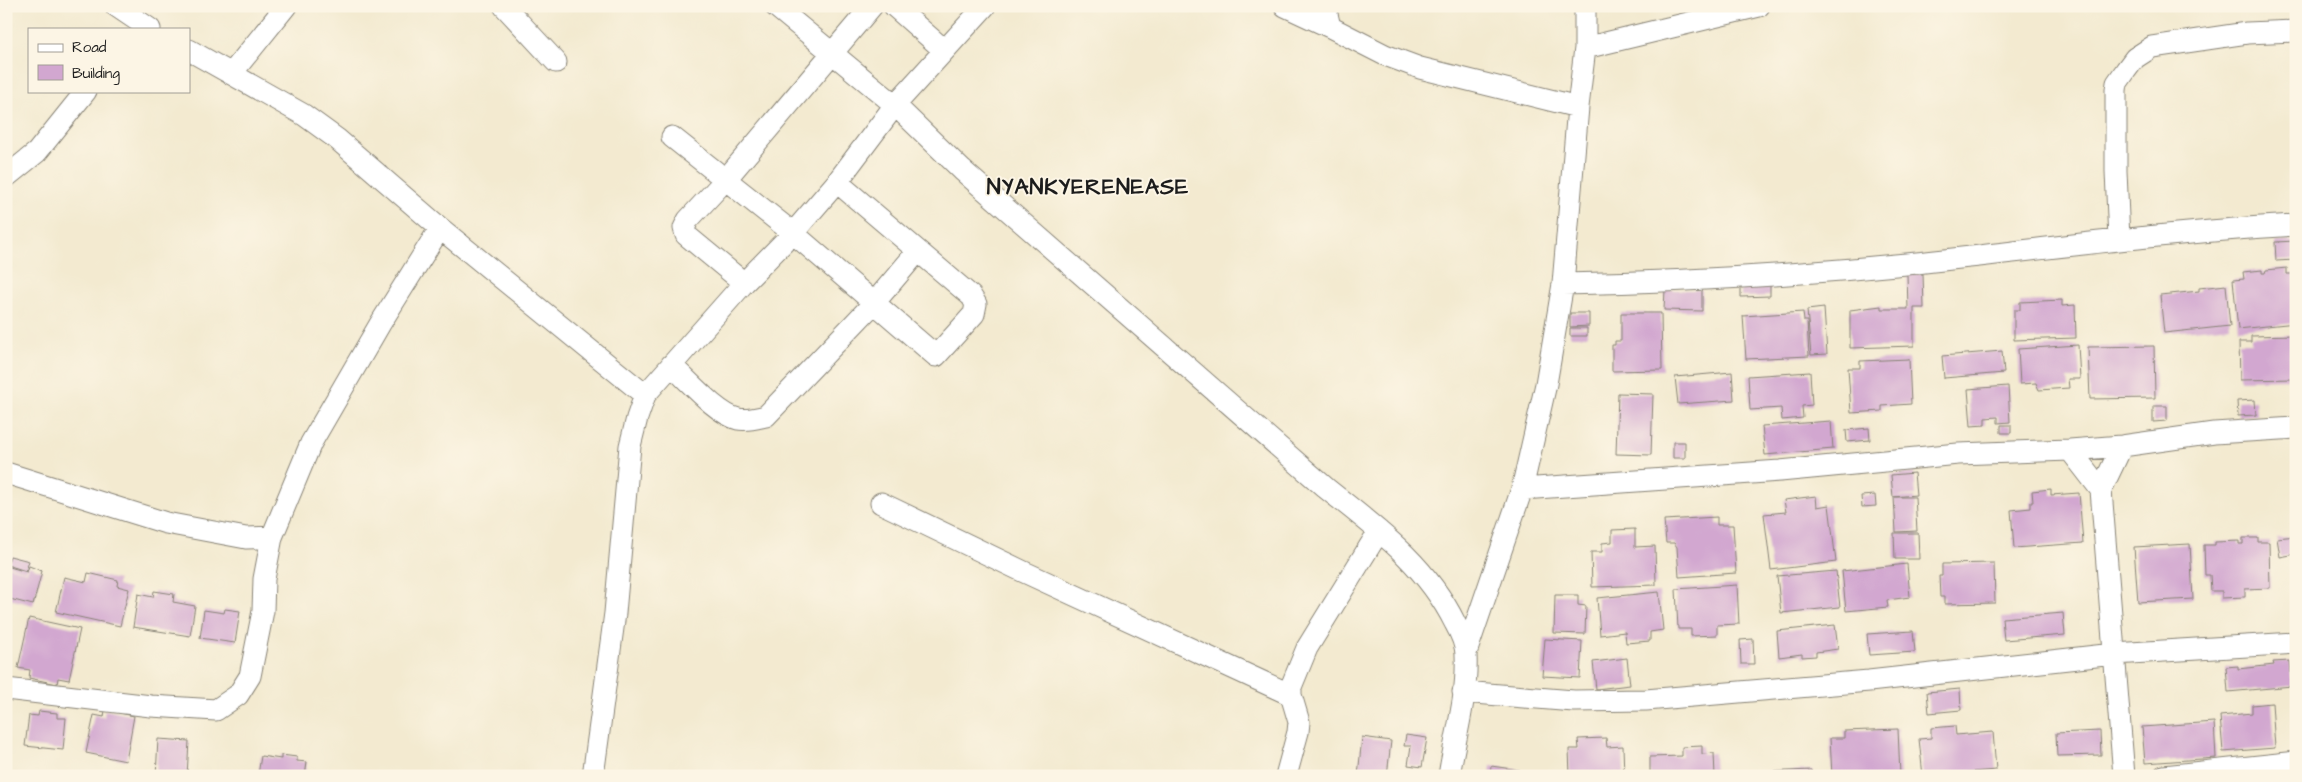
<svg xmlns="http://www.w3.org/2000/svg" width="2302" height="782" font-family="'Architects Daughter',sans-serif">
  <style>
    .building { fill: #d2a7d0 }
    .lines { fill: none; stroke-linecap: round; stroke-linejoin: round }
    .minor-casing { stroke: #888376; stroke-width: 23 }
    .minor { stroke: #fff; stroke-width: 21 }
    .labels { text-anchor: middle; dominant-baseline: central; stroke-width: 4; stroke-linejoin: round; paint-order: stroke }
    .district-label { font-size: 22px; font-weight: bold; letter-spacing: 1px; fill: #1c1c1c; stroke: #fcf5e5 }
  </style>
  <rect width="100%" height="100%" fill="#fcf5e5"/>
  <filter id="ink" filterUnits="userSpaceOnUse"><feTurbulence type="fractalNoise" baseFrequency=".02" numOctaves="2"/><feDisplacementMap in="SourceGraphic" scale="10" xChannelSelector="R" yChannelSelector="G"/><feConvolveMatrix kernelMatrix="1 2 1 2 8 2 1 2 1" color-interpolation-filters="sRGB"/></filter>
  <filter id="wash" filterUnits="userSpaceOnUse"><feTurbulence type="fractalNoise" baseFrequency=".0096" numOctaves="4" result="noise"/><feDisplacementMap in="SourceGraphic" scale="20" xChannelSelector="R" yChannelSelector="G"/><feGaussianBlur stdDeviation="1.12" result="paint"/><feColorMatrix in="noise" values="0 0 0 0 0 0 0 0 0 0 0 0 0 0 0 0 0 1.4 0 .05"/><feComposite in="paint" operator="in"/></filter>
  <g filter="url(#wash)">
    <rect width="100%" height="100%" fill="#f3ead0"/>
    <g id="blocks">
      <!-- building -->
      <path class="building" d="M2296 241V260L2276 261 2275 242Z
        M2287 268V274H2296V323L2238 329 2233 280 2244 279 2243 272 2262 270V273H2265L2266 270Z
        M1907 274H1923L1924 308H1914V346L1850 348V310L1881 306V309H1908Z
        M1770 280V296L1741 297V282Z
        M2226 285 2230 326 2164 333 2160 295 2199 291V288Z
        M1665 290H1702V311L1664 310Z
        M2062 300V306L2075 305 2076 338 2014 340V310H2020V302Z
        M1824 308 1827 354 1811 355 1807 310Z
        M1803 312 1804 321H1807L1809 356 1746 359 1743 316Z
        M1570 313H1589V326L1570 327Z
        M1621 313H1661L1662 370 1612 371V345H1615V341H1621Z
        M1570 328H1587V336H1570Z
        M2296 335V379L2240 380 2239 342H2251V336Z
        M2078 345 2080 379H2068L2069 388 2039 390 2036 383 2020 384 2018 349Z
        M2154 346 2155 398 2090 399 2088 347Z
        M2002 351 2004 373 1944 378 1942 356Z
        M1909 359 1911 404 1882 406V411L1851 413 1848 368H1860V361Z
        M1732 372 1734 400 1678 404 1675 377Z
        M1810 372 1812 405 1802 406 1803 418 1782 420 1781 408 1750 410 1748 376Z
        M2008 386 2010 422 1998 423V417L1985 418V425L1971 426 1968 389Z
        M1618 393 1653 394 1651 455 1616 454Z
        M2255 400 2256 415 2238 416 2237 401Z
        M2153 406H2167V421L2153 422Z
        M1831 421 1833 449 1765 455 1762 426Z
        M2001 425H2011V433H2001Z
        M1869 428 1870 440 1847 442 1846 430Z
        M1673 442H1685V458H1673Z
        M1914 473 1916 495 1893 497 1891 475Z
        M2051 489V495L2079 493 2083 543 2014 548 2011 510 2031 508V502H2033L2032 491Z
        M1875 495 1876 506 1862 507 1861 496Z
        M1816 496 1817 507 1829 505 1836 562 1771 570 1764 514 1786 512 1784 500Z
        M1894 497H1915L1917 531 1896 532Z
        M1717 517V525H1733L1736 573 1679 577 1677 547 1674 543H1666L1664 520Z
        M1635 529V547L1655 546 1656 585 1592 587 1591 552H1602V543L1612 542V530Z
        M1894 533H1918L1919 559H1895Z
        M2296 536V554L2280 557 2277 538Z
        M2243 538H2258V542H2269L2270 588 2245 589V597L2222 598V591H2211L2210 575H2205L2204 545H2215V542L2239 541V544H2243Z
        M2190 544 2193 599 2138 602 2134 547Z
        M10 556 29 561 26 571 7 565Z
        M1994 563 1995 603 1944 604V597H1940L1939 576H1942V564Z
        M1907 564 1910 597 1887 600 1888 607 1846 611 1842 571Z
        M6 566 27 572 29 566 42 571 33 605 6 598Z
        M1836 571 1840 607 1781 613 1777 576Z
        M88 573 118 580 117 586 129 589 120 626 56 612 64 577 86 582Z
        M1737 585 1739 624 1717 625V635L1691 636V629H1678L1676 589Z
        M154 591 174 594 173 602 195 606 190 636 133 627 138 594 153 597Z
        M1659 592 1663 630 1650 632V641L1626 643 1625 632 1600 635 1597 598Z
        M1555 595H1578V605L1586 606 1585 634 1554 633Z
        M225 609 240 611 235 643 200 638 204 610 224 613Z
        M2063 613 2065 635 2004 640 2002 618Z
        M29 618 80 629 69 680 58 678 57 684 29 678 30 670 18 668Z
        M1835 625 1838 649 1816 652V656L1802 657V654L1779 657 1777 631Z
        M1913 631 1915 652 1869 655 1867 634Z
        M1545 639 1582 641 1580 678 1542 676Z
        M1753 639 1754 664H1741L1740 640Z
        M1627 658 1630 685 1596 689 1593 662Z
        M2290 661 2292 686 2228 692 2226 667 2238 666V669L2274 665 2273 662Z
        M1960 689 1961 710 1929 713 1927 692Z
        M2272 703 2275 748 2223 752 2220 716 2252 713V705Z
        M105 710 134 716 126 761 86 753 94 715 104 717Z
        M39 711 57 713V718H66L63 750 25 746 29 715 38 716Z
        M2214 722 2216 758 2145 763 2142 727Z
        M1955 726 1956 735 1993 732 1996 770 1923 776 1919 739 1931 738V728Z
        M1898 729 1900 776H1832L1830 738H1844V731Z
        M2100 731 2101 755 2057 756 2056 733Z
        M1406 735 1427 738 1422 767 1408 765 1411 746H1404Z
        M1362 737 1391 741 1387 776H1358Z
        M1606 738 1607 747 1623 746 1624 776H1570L1569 749H1579L1578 739Z
        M158 739 189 741 187 776H156Z
        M1702 746V754L1714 753 1715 776H1650V757L1682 756V747Z
        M281 755 297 757V761L307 762 305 776 258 775 261 756 281 759Z
        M1491 766 1520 770V776H1490Z
        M1812 770 1813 776H1741V773Z"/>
    </g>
  </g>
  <g filter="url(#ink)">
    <use href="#blocks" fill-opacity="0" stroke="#888376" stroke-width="1"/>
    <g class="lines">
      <!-- minor casing -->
      <g class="minor-casing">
        <path id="minor" d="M116 6 150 29
          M504 6 556 62
          M775 6 895 105 962 170 1327 489C1377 529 1426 564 1455 623 1460 632 1466 644 1466 655 1468 695 1455 737 1449 776
          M894 6 944 50
          M1285 6 1330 27
          M1325 6 1330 27 1385 55 1420 68 1578 107
          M1585 48 1759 6
          M189 50 304 115 337 139 440 228 645 395
          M232 73 286 6
          M672 137 793 233 936 356 974 314 976 304 971 296 837 182
          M6 177 37 152 86 91
          M2119 240 2116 171V90L2117 83 2126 70 2135 58 2152 47 2247 33 2296 31
          M744 283 686 235 684 228 688 220 726 179 872 6
          M1563 284C1681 282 1799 275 1917 263 2043 249 2169 232 2296 225
          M671 365C688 380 717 414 738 419 747 421 757 418 766 416L874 303 918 251
          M2122 446 2101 490 2124 776
          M2070 450 2101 490
          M6 473 166 523 246 538 272 537 311 443 380 324 440 228
          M1522 489 1780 471 1958 454 2070 450 2122 446 2214 433 2296 428
          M881 503 1022 571 1291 695
          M1466 653 1522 489 1546 384 1563 284 1578 107 1585 48V6
          M6 689 151 706 216 710 238 695 250 676 263 611 264 579 272 537
          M1463 692 1574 701 1646 700 1869 681 2114 654 2296 643
          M593 776 615 613 630 446 637 418 645 395 744 283 793 233 837 182 895 105 985 6
          M1286 776 1298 732 1299 722 1291 695V687L1307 648 1379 531
          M2164 776 2296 762"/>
      </g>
      <!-- minor -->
      <use href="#minor" class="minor"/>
    </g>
  </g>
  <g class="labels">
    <!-- district labels -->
    <g class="district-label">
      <text x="1088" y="187">NYANKYERENEASE</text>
    </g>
  </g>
  <!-- margin -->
  <rect width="2302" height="782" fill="none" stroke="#fcf5e5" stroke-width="25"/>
  <!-- legend -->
  <rect x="28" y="28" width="162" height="65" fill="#fcf5e5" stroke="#a29e95"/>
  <rect x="38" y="44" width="25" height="8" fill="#ffffff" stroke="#a29e95"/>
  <text x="72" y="52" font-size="15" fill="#1c1c1c">Road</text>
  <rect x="38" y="65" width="25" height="15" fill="#d2a7d0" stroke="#a29e95"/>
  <text x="72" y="78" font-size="15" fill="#1c1c1c">Building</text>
</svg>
